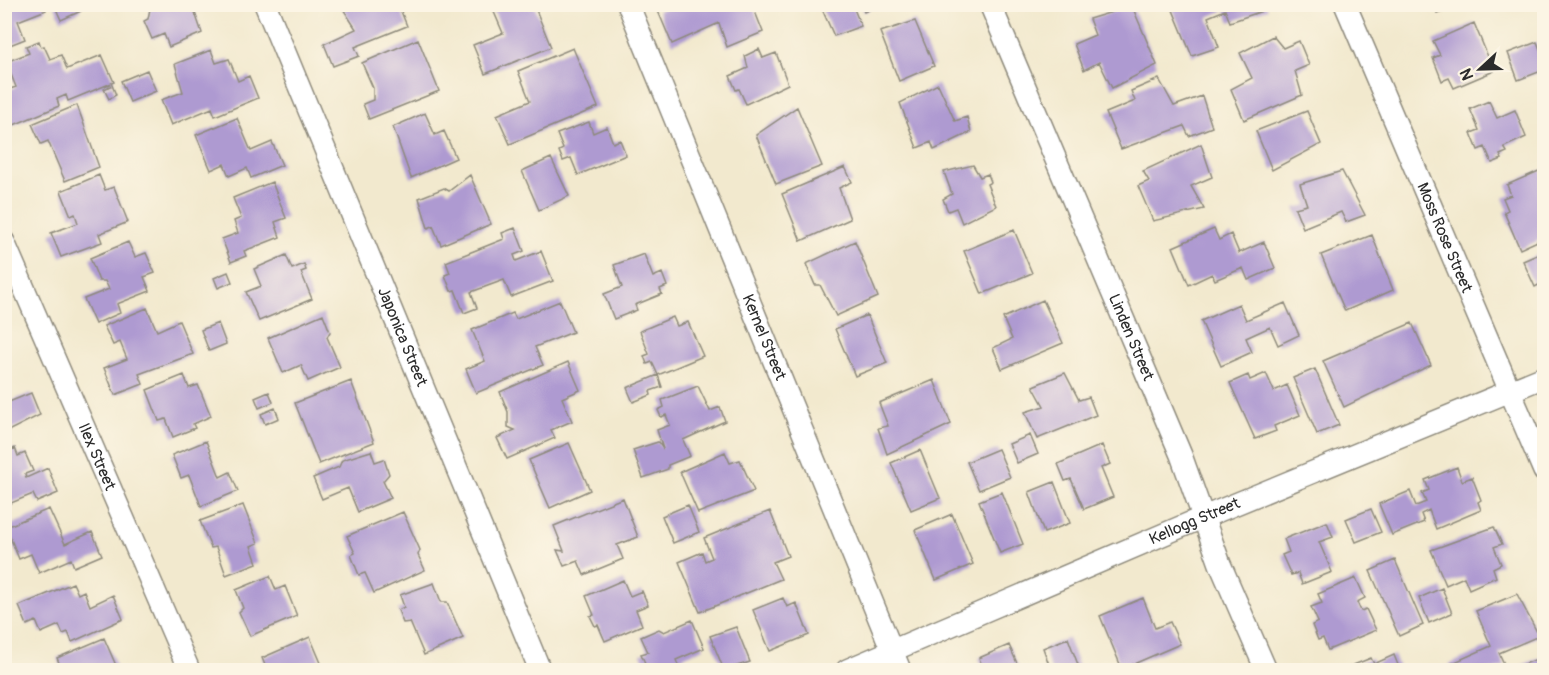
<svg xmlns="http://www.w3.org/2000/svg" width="1549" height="675" font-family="Pangolin,sans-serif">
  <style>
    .building { fill: #ae9ad1 }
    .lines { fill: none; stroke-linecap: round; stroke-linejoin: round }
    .street-casing { stroke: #8e8a7c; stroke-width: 24 }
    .street { stroke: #fff; stroke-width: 21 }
    .labels { text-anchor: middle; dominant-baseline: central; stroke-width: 6; stroke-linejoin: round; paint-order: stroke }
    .street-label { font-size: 16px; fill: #2b2b2b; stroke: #fcf5e5 }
  </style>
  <rect width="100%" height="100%" fill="#fcf5e5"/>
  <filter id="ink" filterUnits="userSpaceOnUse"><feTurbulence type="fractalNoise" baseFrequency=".0167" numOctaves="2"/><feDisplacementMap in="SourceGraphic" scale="12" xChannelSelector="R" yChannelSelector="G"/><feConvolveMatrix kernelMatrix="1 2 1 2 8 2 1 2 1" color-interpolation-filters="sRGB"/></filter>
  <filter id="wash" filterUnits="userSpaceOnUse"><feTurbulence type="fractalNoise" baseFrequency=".008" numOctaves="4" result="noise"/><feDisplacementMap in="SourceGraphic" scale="24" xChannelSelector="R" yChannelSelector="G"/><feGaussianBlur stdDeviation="1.35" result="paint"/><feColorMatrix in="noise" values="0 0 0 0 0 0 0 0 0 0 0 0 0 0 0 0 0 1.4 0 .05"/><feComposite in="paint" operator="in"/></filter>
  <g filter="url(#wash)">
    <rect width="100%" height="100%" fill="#f2e9ce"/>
    <g id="blocks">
      <!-- building -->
      <path class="building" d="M5 4H44L46 10 18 21 25 39 5 47Z
        M54 4H79L81 11 61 20Z
        M151 4H192L202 33 169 47 164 34 152 39 144 21 148 19Z
        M340 4H398L407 26 355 47 359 56 333 66 324 44 356 29Z
        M674 4H752L763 32 727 47 719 23 672 44 658 11Z
        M831 4H852L861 26 834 36 822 9Z
        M861 4H882L864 12Z
        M1433 4H1459V5L1437 13Z
        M491 5H534L551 47 485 74 473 45 503 33Z
        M1183 5H1266L1268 9 1230 22 1225 10 1208 17 1219 47 1192 56 1173 10Z
        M1132 6 1157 65 1112 88 1099 62 1084 70 1074 44 1095 35 1089 19Z
        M915 21 934 66 899 81 880 32Z
        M1474 23 1494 71 1454 88 1449 78 1442 81 1433 58 1440 55 1433 41Z
        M1273 36 1283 48 1299 41 1309 65 1295 71 1302 95 1244 120 1231 89 1252 78 1240 53Z
        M418 39 439 91 369 119 363 104 373 100V88L362 63Z
        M39 41 41 47 44 46 50 59 61 55 67 69 102 55 114 82 68 101 66 95 57 99 59 106 9 127 4 115V91L16 87 6 62 29 53 26 46Z
        M1537 42 1544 59V70L1518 80 1508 53Z
        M573 48 598 107 510 144 497 115 530 101 518 71Z
        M759 49 763 58 776 53 788 84 746 104 739 89 736 90 730 76 748 68 745 56Z
        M211 50 216 63 229 59 238 81 249 76 258 98 215 116 212 108 171 125 161 100 183 92 175 64Z
        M147 70 156 91 130 102 121 81Z
        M1159 79 1174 106 1202 96 1212 127 1189 136 1184 126 1121 149 1106 113 1135 101 1131 91Z
        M938 84 955 121 967 117 971 132 934 150 931 142 917 148 900 103Z
        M112 85 116 95 109 99 104 89Z
        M1489 101 1497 118 1515 110 1526 137 1504 147 1507 152 1500 155 1502 159 1492 163 1485 147 1478 150 1471 133 1479 130 1470 109Z
        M77 105 99 167 65 181 48 141 41 144 32 124Z
        M797 107 822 166 776 184 756 135Z
        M1307 111 1321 144 1272 170 1256 131Z
        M425 113 435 135 444 131 456 158 411 178 393 127Z
        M237 118 251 151 272 142 282 165 251 178 247 168 229 176 224 164 211 170 196 135Z
        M589 122 593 133 607 127 613 143 620 140 626 155 578 175 571 158 563 161 559 151 563 149 557 134Z
        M1201 144 1212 177 1191 186 1204 209 1153 221 1138 186 1149 181 1143 171Z
        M551 158 569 196 539 210 522 171Z
        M973 165 980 177 988 174 991 182 987 184 996 206 962 223 956 208 948 211 943 199 952 194 944 172Z
        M845 167 852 182 839 188 850 219 801 241 782 194Z
        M1541 170 1544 178V238L1520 249 1504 212 1508 210 1503 198 1511 195 1507 185Z
        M1342 171 1365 215 1346 222 1341 212 1303 228 1295 208 1307 205 1300 184Z
        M99 175 105 190 114 187 128 222 99 234 102 242 61 257 51 233 78 223 75 214 71 216 61 191Z
        M470 175 491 224 441 245 433 226 428 228 419 198 444 188 449 191Z
        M272 182 286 218 275 222 280 237 244 251 246 256 231 262 222 239 238 233 234 221 241 218 233 198Z
        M515 228 524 251 514 255 516 261 541 251 553 281 511 297 504 280 471 292 477 308 464 313 455 290 451 291 445 275 450 273 446 262 504 239 502 233Z
        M1214 229 1219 240 1231 234 1239 253 1264 242 1275 268 1248 280 1243 268 1215 280 1212 274 1189 285 1173 247Z
        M1014 230 1032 273 982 294 964 251Z
        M1372 235 1393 290 1345 311 1321 255Z
        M855 241 878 297 836 316 820 285H815L806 264Z
        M128 242 135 257 146 253 155 273 144 277 150 291 117 304 120 313 95 324 84 299 109 289 105 281H99L90 258Z
        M1544 252V282L1535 287 1523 261Z
        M644 254 653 277 662 273 667 286 660 289 662 294 635 305 637 310 614 319 604 294 622 287 614 265Z
        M286 255 292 269 304 264 306 270 301 272 312 299 259 321 246 292 261 286 254 269Z
        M228 272 232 282 218 288 214 278Z
        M1043 300 1063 343 1002 369 993 348 1012 339 1003 318Z
        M560 301 573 332 535 347 543 365 476 393 466 369 485 361 472 330 513 313 516 319Z
        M1285 303 1299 335 1278 345 1270 327 1246 338 1252 352 1221 366 1201 321 1239 304 1246 320Z
        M147 308 157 331 179 321 193 354 139 374 143 384 115 395 104 368 127 359 120 342 113 345 104 326Z
        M323 314 330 332 327 337 340 367 308 381 301 365 283 373 268 338Z
        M867 315 887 363 855 376 835 329Z
        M673 317 677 326 688 322 703 356 658 375 652 362 647 364 644 356 649 354 640 331Z
        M218 323 226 344 209 351 201 330Z
        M1412 323 1431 365 1344 407 1323 361Z
        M568 362 580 390 562 398 572 421 551 430 555 438 507 459 497 438 515 430 508 427V412L500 392Z
        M1315 369 1339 425 1317 434 1293 378Z
        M1065 373 1079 400 1089 397 1096 415 1037 439 1025 412 1044 406 1033 386Z
        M1266 373 1274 391 1287 385 1300 415 1274 426 1276 431 1255 439 1230 383 1248 375 1250 380Z
        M184 375 189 388 198 385 211 416 193 424 195 428 173 437 166 419 159 421 147 390Z
        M658 375 662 387 650 391 651 395 633 402 627 388Z
        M934 380 951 424 887 454 878 428 888 426 879 403Z
        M351 381 374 442 319 464 295 403Z
        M698 386 710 411 720 407 725 421 683 440 690 456 668 465V469L643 478 633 450 658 442 663 449 657 430 670 425 666 415 661 417 658 410 664 407 662 400Z
        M269 392 273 402 259 408 255 398Z
        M31 393 40 415 4 433V404Z
        M275 408 279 418 265 424 261 414Z
        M1030 435 1038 454 1017 463 1009 444Z
        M206 441 220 477 230 472 238 491 201 506 189 475 181 478 172 455Z
        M569 443 590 490 550 508 529 460Z
        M1102 445 1110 464 1101 468 1113 497 1084 509 1071 479 1065 481 1058 464Z
        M15 448 18 456 25 453 33 471 25 474 26 478 48 468 58 493 37 502 33 494 4 506V453Z
        M998 449 1010 477 979 490 967 462Z
        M920 450 940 498 911 510 891 463Z
        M371 451 375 462 384 459 389 474 383 481 391 498 358 512 348 488 322 499 313 478 339 467 342 460Z
        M725 452 730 463 740 460 754 491 698 513 680 472Z
        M1457 467 1462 481 1472 477 1481 500 1478 502 1481 510 1436 529 1429 510 1421 514 1424 522 1392 535 1379 504 1410 491 1416 506 1426 502 1422 493 1429 490 1425 480Z
        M1054 482 1070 523 1044 533 1029 492Z
        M1002 492 1023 544 1000 553 979 501Z
        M623 498 638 537 617 545 623 559 584 575 578 561 564 566 557 550 564 551 554 526Z
        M243 505 258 543 251 546 257 563 226 575 216 547 211 548 200 521Z
        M688 505 699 532 673 543 662 516Z
        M49 509 65 544 92 532 102 555 74 567 71 559 39 573 31 554 19 559 6 527Z
        M1371 509 1381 532 1356 542 1346 519Z
        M770 511 788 556 773 562 781 579 700 612 679 562 702 552 705 561 712 558 704 538Z
        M403 512 420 550 418 555 425 570 374 593 365 573 359 575 351 555 355 553 347 536Z
        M952 514 973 564 936 580 915 530Z
        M1327 522 1333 537 1319 542 1332 572 1302 584 1298 573 1291 575 1282 555 1289 552 1284 539Z
        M1494 527 1502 544 1494 547 1501 564 1493 568 1496 577 1469 589 1464 577 1446 585 1431 550Z
        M1395 560 1423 625 1399 636 1370 571Z
        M270 576 276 590 285 586 297 616 250 636 239 612 243 608 236 590Z
        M1356 578 1365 598 1357 602 1361 611 1366 609 1376 630 1328 650 1323 638 1318 640 1312 625 1318 622 1311 607 1322 603 1318 594Z
        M623 580 630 596 642 591 648 605 636 610 642 625 605 641 598 625 595 626 590 616 594 615 586 596Z
        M73 583 78 594 84 591 90 606 113 595 123 619 72 642 68 632 63 634 59 625 41 633 36 621 27 625 19 606Z
        M434 583 441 602H447L463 638 424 655 410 622 403 623 398 610 404 607 400 595Z
        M1442 588 1452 613 1429 623 1419 598Z
        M1517 594 1539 636 1499 653 1505 666 1494 670H1451L1448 665 1491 646 1476 611Z
        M783 598 787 607 796 603 809 635 770 651 753 610Z
        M1143 598 1155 628 1170 622 1180 644 1122 669 1100 616Z
        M692 620 704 648 676 660 680 670H628L645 663 641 654 648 652 641 637 659 629 664 632Z
        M736 627 750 662 724 670 710 636Z
        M310 637 324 670H267L262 658Z
        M104 638 118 670H62L57 658Z
        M1068 638 1080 670H1051L1043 648Z
        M1009 645 1020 670H984L979 658Z
        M1394 655 1400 670H1341L1371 658 1374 664Z
        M1544 656V670H1510Z"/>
    </g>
  </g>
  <g filter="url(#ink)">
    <use href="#blocks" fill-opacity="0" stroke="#8e8a7c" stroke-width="1.5"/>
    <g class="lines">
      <!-- street casing -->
      <g class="street-casing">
        <g id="street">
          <path id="s1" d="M265 4 540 670"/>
          <path id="s2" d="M628 4 900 670"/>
          <path id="s3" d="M990 4 1181 455 1220 564 1266 670"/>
          <path id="s4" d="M1345 4 1544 471"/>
          <path id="s5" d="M4 242 189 670"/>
          <path id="s6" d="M847 670 1204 517 1544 377"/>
        </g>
      </g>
      <!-- street -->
      <use href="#street" class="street"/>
    </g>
  </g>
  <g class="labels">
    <!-- street labels -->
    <g class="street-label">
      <text stroke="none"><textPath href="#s4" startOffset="254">Moss Rose Street</textPath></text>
      <text stroke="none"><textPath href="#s3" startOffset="362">Linden Street</textPath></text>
      <text stroke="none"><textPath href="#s1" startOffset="360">Japonica Street</textPath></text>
      <text stroke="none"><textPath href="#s2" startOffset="360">Kernel Street</textPath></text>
      <text stroke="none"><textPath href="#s5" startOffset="234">Ilex Street</textPath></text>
      <text stroke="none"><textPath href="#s6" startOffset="378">Kellogg Street</textPath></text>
    </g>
  </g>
  <!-- margin -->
  <rect width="1549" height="675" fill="none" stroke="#fcf5e5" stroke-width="24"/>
  <!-- north arrow -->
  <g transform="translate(1480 69) rotate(248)" stroke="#fcf5e5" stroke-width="4.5" paint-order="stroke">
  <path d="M0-4.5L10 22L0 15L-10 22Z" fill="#2b2b2b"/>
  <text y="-9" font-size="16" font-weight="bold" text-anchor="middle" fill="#2b2b2b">N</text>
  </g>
</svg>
